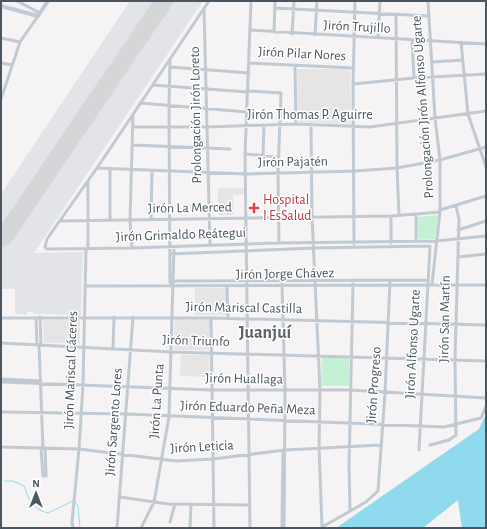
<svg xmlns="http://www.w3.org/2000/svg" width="487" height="529" font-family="'Alegreya Sans',sans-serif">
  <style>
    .education { fill: #e6e4e5 }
    .airport { fill: #e2e4e7 }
    .green { fill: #c3f1d5 }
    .water { fill: #90daee }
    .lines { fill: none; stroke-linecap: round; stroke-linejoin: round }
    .stream { stroke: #90daee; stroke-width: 1 }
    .runway { stroke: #d5d6d8; stroke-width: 18 }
    .street { stroke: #c1cad2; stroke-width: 3 }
    .secondary { stroke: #c1cbd6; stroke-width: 4 }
    .health-dot { fill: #e0444e; stroke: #fff; stroke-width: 1.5 }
    .labels { text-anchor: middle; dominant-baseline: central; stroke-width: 3; stroke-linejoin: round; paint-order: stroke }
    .street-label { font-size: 14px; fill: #4a5661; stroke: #fff }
    .health-label { font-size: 14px; fill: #be3a42; stroke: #fff; text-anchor: start }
    .district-label { font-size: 18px; font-weight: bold; fill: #5f6368; stroke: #fff }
  </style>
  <rect width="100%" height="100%" fill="#f5f3f3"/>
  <!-- education -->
  <path class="education" d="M297 69H350L351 122 350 124 298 122Z
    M218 188H244V194L233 195 234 215H218Z
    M195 288H226V315H195Z
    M175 319 210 320 209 350H174Z
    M43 320H80V343H44Z
    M250 331H265V338L250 337Z
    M181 355H209L210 377 180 376Z"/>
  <!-- airport -->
  <path class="airport" d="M130 1H203L34 253 83 252 81 315 33 314V312H27V315L15 314V289H1V194Z"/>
  <!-- green -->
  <path class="green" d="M438 215 435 239H418L417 217Z
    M322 357 349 358V386H321Z"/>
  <!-- water -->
  <path class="water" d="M486 414V528H462L458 500 423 528H336L479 429Z"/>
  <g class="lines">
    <!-- stream -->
    <path class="stream" d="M5 481H13L24 486C29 500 33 509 48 513L73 501
      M75 501 78 507 80 528"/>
    <!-- runway -->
    <path class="runway" d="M4 237 164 1"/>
    <!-- street -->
    <path class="street" d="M17 1 40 13
      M209 1 97 168 47 239 45 247 47 249 132 248 279 243 436 241 486 236
      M428 1 435 118 440 160V212L432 284
      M275 8 428 16
      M204 9 210 245
      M396 14 397 168 399 215
      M250 30 486 44
      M274 32 275 1
      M292 34 294 1
      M315 35 317 1
      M1 38 20 42
      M378 38 380 1
      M412 40 414 78
      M461 42 468 114 486 167
      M432 62 462 60
      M1 63 12 65
      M249 63 354 68
      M295 66 296 124
      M170 67 249 73
      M353 84 414 78 486 74
      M153 85 248 92
      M248 91 281 93 278 173 279 243
      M1 99 20 42 38 16
      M140 103 247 112
      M311 125 312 216 320 390 319 447 322 527
      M133 127H207L296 124 370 127 486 111
      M132 145 230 149
      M245 154 279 157
      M263 155 264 126
      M97 168 246 174 355 171 397 168 440 160 486 147
      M88 181V249
      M440 210 486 196
      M416 215V241
      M391 216V243
      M110 220V170
      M151 220 152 171
      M61 221 391 216 440 212
      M458 230 486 221
      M354 244 353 84 355 1
      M132 248 130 220 133 114
      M170 254 314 248 430 246
      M458 257 486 254
      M170 281 427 280
      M170 283 169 106 170 61
      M282 284 285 390 284 528
      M85 286 486 285
      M227 286 228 318
      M40 317 41 345
      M1 318H211L486 325
      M36 318 37 345
      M211 318 214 528
      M1 343 171 352 486 361
      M39 345 43 448
      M113 348 114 317
      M1 379 41 381
      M1 382 212 390H351L486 398
      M1 412 126 414 444 427 481 418 486 406
      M430 445 449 440 456 435 455 359 459 219 456 206
      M1 447 79 449 176 461 213 459 285 450 381 445
      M41 448 43 476H46
      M45 448 46 476
      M419 450 430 246
      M120 497 168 504 250 505
      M350 510 349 467 353 284
      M170 522 175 504
      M322 527 366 502 378 491 385 393 390 281
      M73 528 72 522 79 449 83 385 86 249
      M117 528 133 317
      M141 528 154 502 169 417 174 247
      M190 528 191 504
      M250 528 245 154 251 1
      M282 528 283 450"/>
    <!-- secondary -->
    <path class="secondary" d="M1 6 38 16 48 1"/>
  </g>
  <!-- markers -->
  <path class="health-dot" d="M252 202h4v4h4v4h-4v4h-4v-4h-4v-4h4z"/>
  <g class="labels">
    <!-- street labels -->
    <g class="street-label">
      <text transform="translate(357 27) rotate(3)">Jirón Trujillo</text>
      <text transform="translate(302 54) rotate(3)">Jirón Pilar Nores</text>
      <text transform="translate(423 107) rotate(-94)">Prolongación Jirón Alfonso Ugarte</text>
      <text transform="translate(196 115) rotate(-91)">Prolongación Jirón Loreto</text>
      <text x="310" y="115">Jirón Thomas P. Aguirre</text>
      <text transform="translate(293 162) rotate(-1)">Jirón Pajatén</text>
      <text transform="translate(190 208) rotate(-1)">Jirón La Merced</text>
      <text transform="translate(181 235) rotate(-2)">Jirón Grimaldo Reátegui</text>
      <text transform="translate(285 274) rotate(-1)">Jirón Jorge Chávez</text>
      <text transform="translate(244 308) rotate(1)">Jirón Mariscal Castilla</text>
      <text transform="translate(445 319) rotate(-89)">Jirón San Martín</text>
      <text transform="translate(196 341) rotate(2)">Jirón Triunfo</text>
      <text transform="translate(413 344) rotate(-87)">Jirón Alfonso Ugarte</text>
      <text transform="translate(71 370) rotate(-88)">Jirón Mariscal Cáceres</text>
      <text transform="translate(244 379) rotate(1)">Jirón Huallaga</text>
      <text transform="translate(374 385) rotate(-86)">Jirón Progreso</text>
      <text transform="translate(157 401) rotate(-86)">Jirón La Punta</text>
      <text transform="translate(248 408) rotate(2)">Jirón Eduardo Peña Meza</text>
      <text transform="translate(114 422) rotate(-86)">Jirón Sargento Lores</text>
      <text transform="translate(202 447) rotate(-3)">Jirón Leticia</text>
    </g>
    <!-- health labels -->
    <g class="health-label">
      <text x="263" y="200">Hospital<tspan x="263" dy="16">I EsSalud</tspan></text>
    </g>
    <!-- district labels -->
    <g class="district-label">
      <text x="265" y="333">Juanjuí</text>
    </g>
  </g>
  <!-- border -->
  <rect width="487" height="529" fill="none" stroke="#4a5661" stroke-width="4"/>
  <!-- north arrow -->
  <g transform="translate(36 493)" stroke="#ffffff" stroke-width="3" paint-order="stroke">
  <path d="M0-3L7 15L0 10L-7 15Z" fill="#4a5661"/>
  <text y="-6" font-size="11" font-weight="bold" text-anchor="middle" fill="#4a5661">N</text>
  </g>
</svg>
